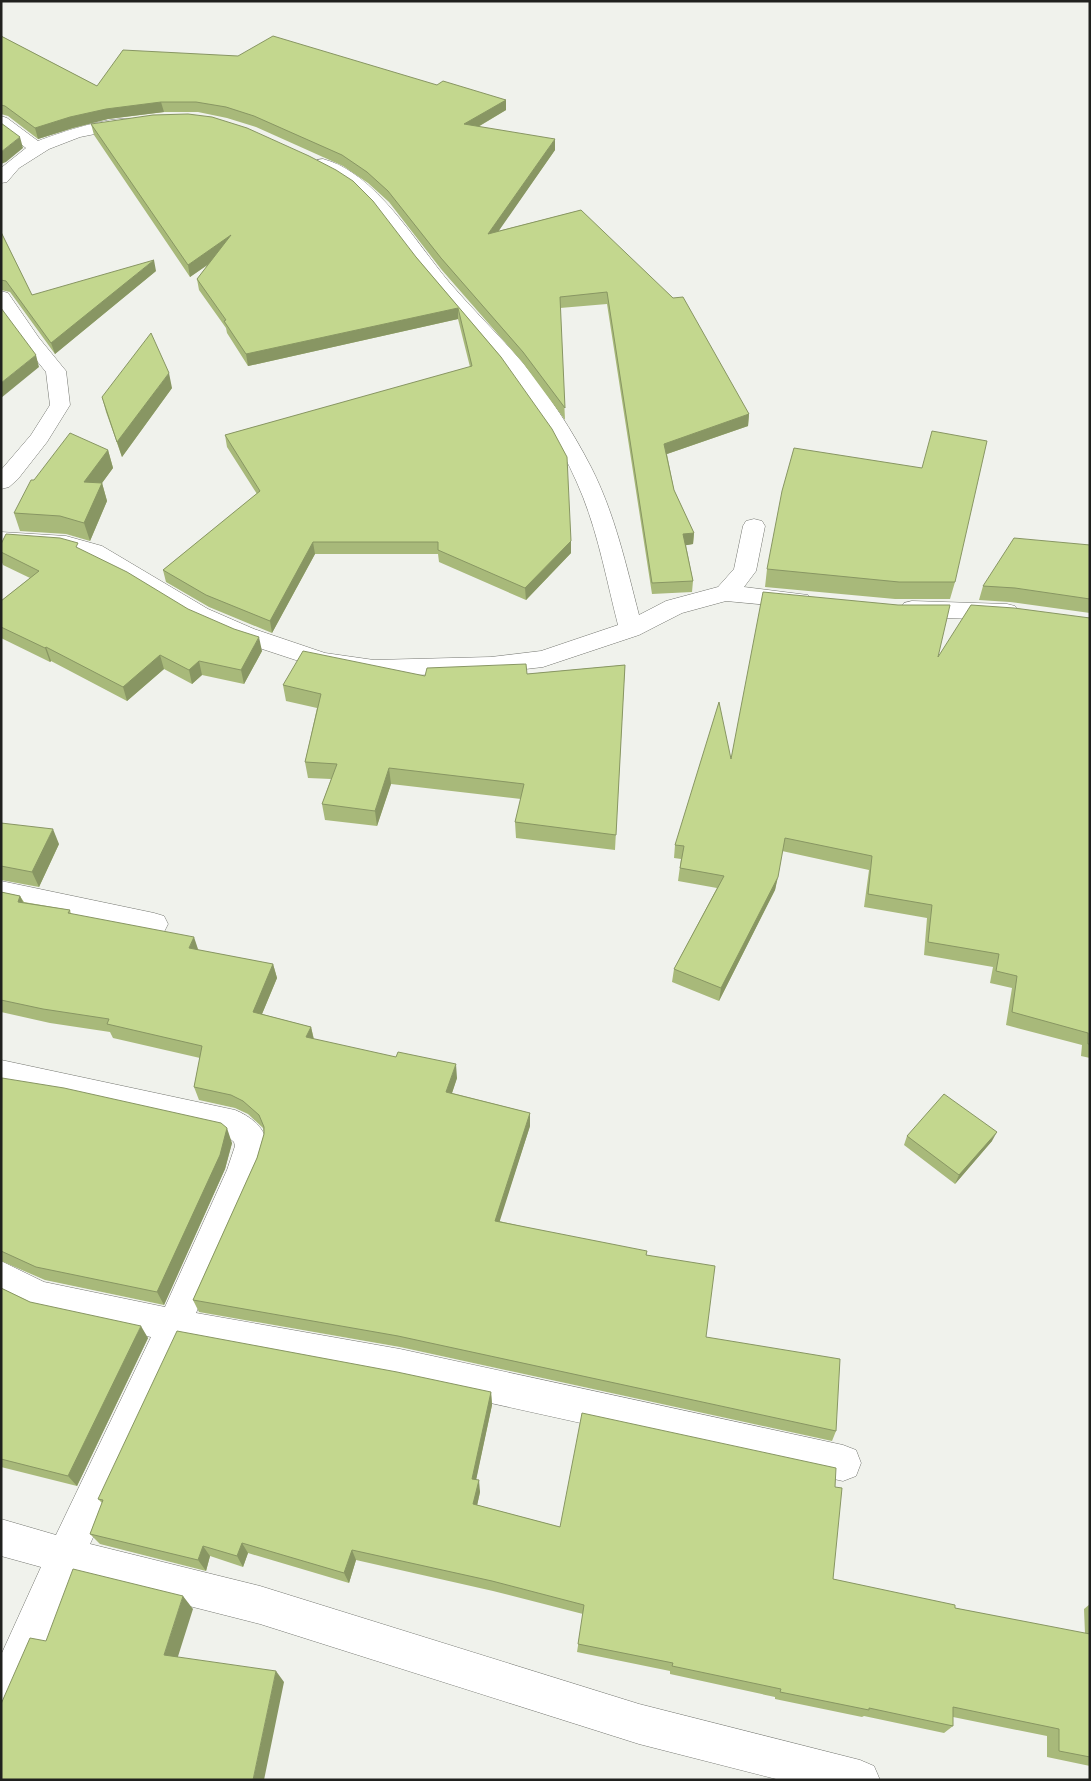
<svg xmlns="http://www.w3.org/2000/svg" width="1091" height="1781" font-family="Lato,sans-serif">
  <style>
    .lines { fill: none; stroke-linecap: round; stroke-linejoin: round }
    .street-casing { stroke: #757771; stroke-width: 1 }
    .street { fill: #fff; fill-rule: evenodd }
    .wall { fill: #a8b97a }
    .shaded-wall { fill: #889663 }
    .building { fill: #c3d78e; stroke: #889663 }
  </style>
  <rect width="100%" height="100%" fill="#f0f2ec"/>
  <g class="lines">
    <!-- street casing -->
    <g class="street-casing">
      <path id="street" d="M1 116 7 118 38 141C59 133 114 114 135 120L137 123 135 126 80 137 49 149 19 168 7 182 1 183V168L26 148 1 129Z
        M323 159C375 172 416 243 449 282 472 309 499 335 523 363 549 395 572 430 591 467 615 514 626 565 639 615L666 601 718 587 734 569 743 526 746 521 754 519 762 521 765 526 756 571 744 587 808 595 812 600 808 605 800 608 726 601 682 613 639 635 543 667 491 673 374 676 323 669 238 641 192 621 86 556 65 550 1 546V532L66 536 102 546 208 609 254 629 325 653 374 660 491 657 541 651 618 625C607 582 599 538 583 497 567 457 545 419 520 385 493 350 460 320 432 285 395 239 372 197 317 168L315 164 317 160Z
        M1 291 8 293 39 338 66 371 70 405 47 442 18 479 9 487 1 489V470L31 435 50 405 46 372 25 346 1 311Z
        M912 601 1007 604 1015 606 1019 612 1015 618 1007 620 912 617 904 615 900 609 904 603Z
        M1 881 154 913 164 916 168 924 164 932 154 935 1 903Z
        M1 1060 235 1110C250 1116 268 1129 266 1147 266 1155 261 1163 259 1170L196 1313 400 1349 843 1445 856 1450 861 1463 856 1476 843 1481 400 1383 183 1343 90 1544 260 1586 639 1704 860 1760 874 1766 880 1780H780L639 1744 260 1624 75 1577 15 1715 1 1721V1655L41 1567 1 1556V1519L56 1535 151 1337 40 1313 1 1294V1261L44 1282 165 1307 227 1170 235 1146 234 1142 227 1136 1 1086Z"/>
    </g>
    <!-- street -->
    <use href="#street" class="street"/>
  </g>
  <!-- wall -->
  <path class="wall" d="M1 36 97 86 437 85 506 100V110L478 127 555 150 498 231 581 210 749 414 748 426 667 454 674 490 694 533 693 544 686 545 693 581 692 592 652 594 607 304 560 308 565 420 523 363 441 269 389 202 368 183 343 166 256 127 227 118 198 112H164L108 119 73 128 38 139 8 116 1 114Z
    M91 124 416 257 501 357 571 553 526 600 439 562 438 554H315L272 633 209 607 166 582 163 570 257 494 227 447 225 435 470 367 458 319 248 366 227 333 226 328 199 290 197 279 209 264 190 277 94 135Z
    M1 232 32 295 156 271 55 354 10 292 1 290Z
    M172 388 122 457 106 412 102 397Z
    M108 450 113 468 102 483 107 501 90 541 66 534 20 531 14 513 34 480Z
    M1 544 80 549 262 651 244 684 202 675 192 684 164 669 127 701 51 661 50 662 1 638V601L30 578 3 565 1 560Z
    M1090 545V613L1010 602 979 600 983 586Z
    M767 569 955 582 950 599H895L765 587Z
    M1090 618V1058L1081 1056 1082 1045 1006 1025 1012 988 990 983 993 967 924 955 927 918 864 907 869 870 782 851 775 890 719 1001 672 982 674 969 717 888 678 881 681 859 674 858 675 845 731 759 938 657Z
    M625 665 615 850 516 838 515 822 521 799 391 784 377 826 325 820 322 804 331 779 308 778 305 762 317 708 286 701 283 685 425 676 527 674Z
    M1 823 59 844 39 887 1 880Z
    M1 892 20 896 24 902 70 910 71 914 198 950 273 964 277 978 262 1014 311 1027 314 1039 457 1078 452 1093 530 1113V1126L499 1221 647 1255 706 1337 836 1431 832 1441 400 1347 199 1312 193 1300 257 1158 264 1134 263 1128 248 1114 235 1108 199 1100 194 1087 200 1058 113 1038 110 1032 50 1023 1 1012Z
    M1 1078 232 1143 225 1169 164 1305 45 1280 1 1261Z
    M907 1136 992 1141 955 1184 904 1145Z
    M1 1288 30 1302 148 1338 77 1486 1 1467Z
    M491 1392 492 1405 476 1479 480 1492 477 1505 560 1527 835 1487 833 1579 955 1608 1085 1634 1084 1609 1090 1604V1766L1047 1757V1736L953 1717V1726L944 1733 864 1716 862 1717 775 1699V1697L670 1674V1671L577 1652 583 1614 493 1591 356 1560 349 1583 248 1553 243 1567 210 1556 206 1571 100 1544 90 1534 102 1503 98 1499Z"/>
  <!-- shaded-wall -->
  <path class="shaded-wall" d="M506 100V110L464 135V124Z
    M161 102 164 112 108 119 73 128 38 139 35 128 70 117 106 109Z
    M20 137 23 148 6 162 1 164V152Z
    M555 139V150L489 245 488 234Z
    M231 235 233 247 190 277 188 265Z
    M154 260 156 271 55 354 51 343Z
    M458 308V319L248 366 246 354Z
    M36 355 39 367 1 398V383Z
    M169 373 172 388 122 457 117 442Z
    M749 414 748 426 664 455V444Z
    M108 450 113 468 102 483 107 501 90 541 84 523V482Z
    M694 533 693 544 682 546 683 534Z
    M571 541V553L526 600 525 588Z
    M313 542 315 554 272 633 270 621Z
    M259 637 262 651 244 684 241 670Z
    M46 647 51 661 50 662 45 648Z
    M160 655 164 669 127 701 123 687Z
    M199 661 202 675 192 684 189 670Z
    M389 768 391 784 377 826 375 811Z
    M53 829 59 844 39 887 32 872Z
    M778 877 775 890 719 1001 721 988Z
    M20 896 27 910 18 902Z
    M194 937 199 952 189 948Z
    M273 964 277 978 257 1026 253 1012Z
    M311 1027 314 1041 306 1037Z
    M456 1064 457 1078 448 1105 446 1092Z
    M530 1113V1126L496 1233 495 1221Z
    M227 1128 232 1143 225 1169 164 1305 157 1292Z
    M997 1132 992 1141 955 1184 959 1175Z
    M141 1326 148 1338 77 1486 68 1476Z
    M491 1392 492 1405 474 1490 472 1479Z
    M479 1480 480 1492 475 1515 473 1504Z
    M242 1543 248 1553 243 1567 237 1556Z
    M203 1546 210 1556 206 1571 198 1560Z
    M352 1550 356 1560 349 1583 344 1573Z
    M183 1596 193 1609 175 1666 164 1655Z
    M276 1671 284 1682 264 1780H253Z"/>
  <!-- building -->
  <path class="building" d="M1 36 97 86 123 50 238 56 273 36 437 85 443 81 506 100 464 124 555 139 488 234 581 210 673 298 683 297 749 414 664 444 674 490 694 533 683 534 693 581 652 583 607 292 560 297 565 408 523 352 441 258 388 191 367 172 342 155 254 116 226 107 196 102H161L106 109 70 117 35 128 5 106 1 105Z
    M188 114 212 117 247 128 309 156 336 170 353 181 373 201 416 257 501 357 552 429 567 457 571 541 525 588 438 550V542H313L270 621 206 595 163 570 260 491 225 435 472 366 458 308 246 354 224 321 226 320 197 279 231 235 188 265 91 124 153 115Z
    M1 123 20 137 1 152Z
    M1 232 32 295 154 260 51 343 6 281 1 280Z
    M1 308 36 355 1 383Z
    M151 333 169 373 117 442 102 397Z
    M932 431 987 441 955 582H899L767 569 782 491 794 448 922 468Z
    M70 433 108 450 84 482 102 483 84 523 60 516 14 513 31 480H34Z
    M6 534 60 538 78 543 76 547 127 572 188 609 234 629 259 637 241 670 199 661 189 670 160 655 123 687 46 647 45 648 1 627V601L39 571 1 552V544Z
    M1014 538 1090 545V599L1015 588 983 586Z
    M763 592 898 605H950L938 657 971 605 1014 608 1090 618V1044H1088V1033L1012 1012 1017 976 996 971 999 954 928 942 932 905 868 894 872 856 785 838 778 877 721 988 674 969 724 876 680 868 684 846 675 845 719 702 731 759Z
    M303 651 425 676 427 668 526 664 527 674 625 665 616 835 515 822 524 784 389 768 375 811 322 804 337 764 305 762 321 694 283 685Z
    M1 823 53 829 32 872 1 866Z
    M1 892 20 896 18 902 70 910 68 913 194 937 189 948 273 964 253 1012 311 1027 306 1037 396 1057 398 1052 456 1064 446 1092 530 1113 495 1221 647 1251 646 1255 715 1266 706 1337 840 1359 836 1431 398 1336 193 1300 257 1158 264 1134V1127L259 1115 243 1101 231 1095 194 1087 202 1046 107 1024 109 1019 43 1009 1 1000Z
    M2 1078 64 1088 221 1123 227 1128 220 1155 157 1292 36 1267 1 1251Z
    M944 1094 997 1132 959 1175 907 1136Z
    M1 1288 30 1302 141 1326 68 1476 1 1459Z
    M177 1331 397 1372 491 1392 472 1479 479 1480 473 1504 560 1527 582 1413 836 1468 835 1487 842 1488 833 1579 955 1605V1608L1090 1634V1757L1059 1751V1729L953 1707V1726L869 1708V1710L780 1692 781 1689 672 1666 673 1663 578 1644 584 1605 492 1581 352 1550 344 1573 242 1543 237 1556 203 1546 198 1560 90 1534 103 1500 98 1499Z
    M73 1569 183 1596 164 1655 276 1671 253 1780H1V1704L30 1638 46 1641Z"/>
  <!-- border -->
  <rect width="1091" height="1781" fill="none" stroke="#20211e" stroke-width="5"/>
</svg>
